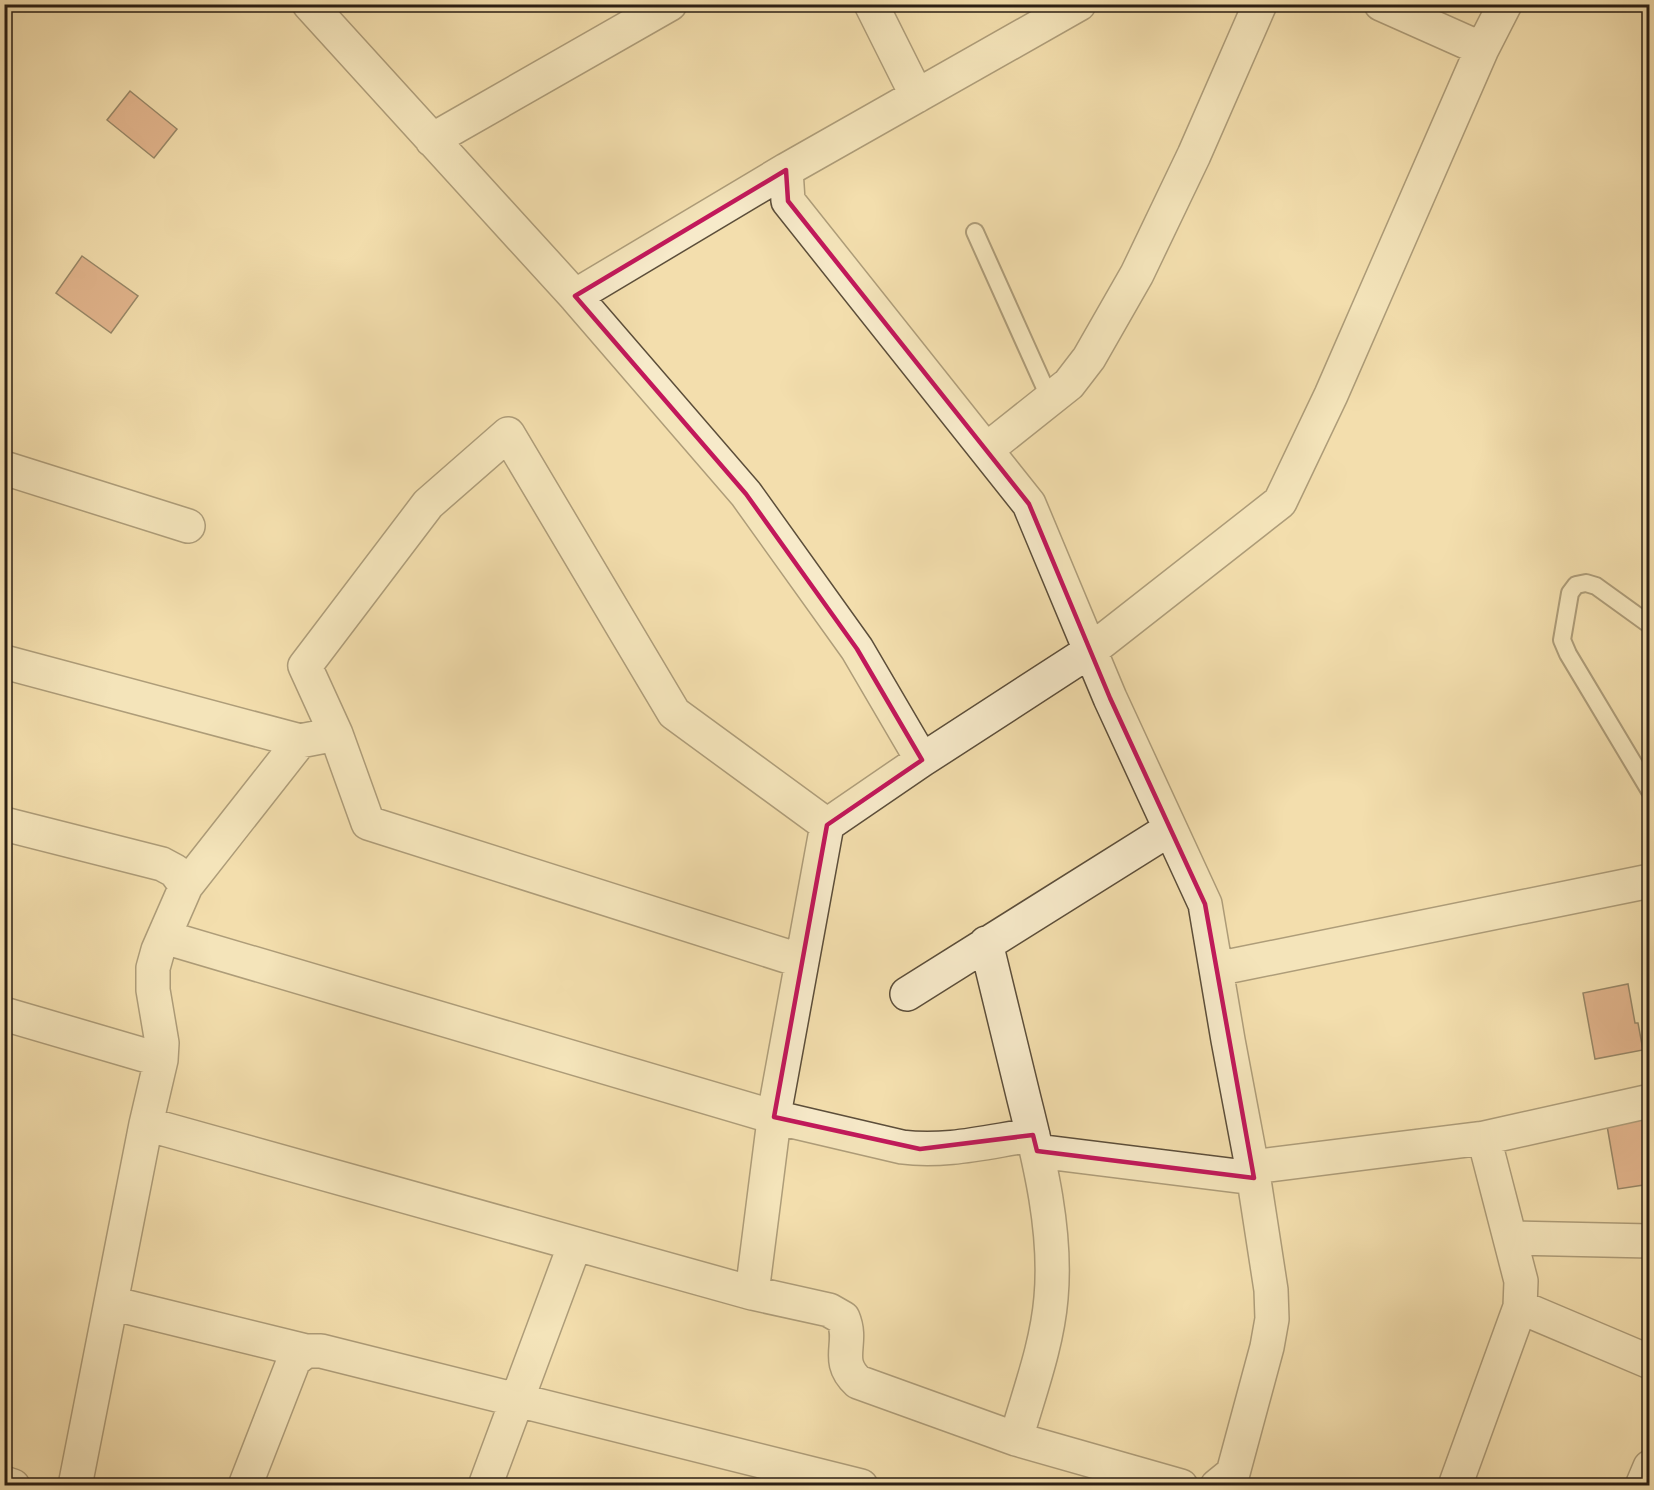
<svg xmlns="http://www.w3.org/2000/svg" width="1654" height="1490" font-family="'Old Standard TT',serif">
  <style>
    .building { fill: #cf8367; stroke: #2a1e13; stroke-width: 1.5 }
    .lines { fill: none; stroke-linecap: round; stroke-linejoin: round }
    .lane-casing { stroke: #5c4e3a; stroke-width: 20 }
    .street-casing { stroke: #5c4e3a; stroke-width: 36 }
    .lane { stroke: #f7eaca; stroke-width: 16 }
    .street { stroke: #f7eaca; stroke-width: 33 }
    .marked { fill: none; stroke: #c2185b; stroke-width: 4.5; stroke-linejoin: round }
  </style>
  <rect width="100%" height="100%" fill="#f3dead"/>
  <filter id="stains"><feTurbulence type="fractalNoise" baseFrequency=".00333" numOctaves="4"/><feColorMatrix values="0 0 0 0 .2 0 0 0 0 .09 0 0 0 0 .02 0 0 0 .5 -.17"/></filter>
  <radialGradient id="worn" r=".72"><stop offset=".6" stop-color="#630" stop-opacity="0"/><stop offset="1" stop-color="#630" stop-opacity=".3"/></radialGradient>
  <!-- building -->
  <path class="building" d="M130 91 177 129 154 158 107 120Z
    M82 256 138 296 111 333 56 293Z
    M1628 984 1635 1023H1638L1643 1050 1595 1059 1583 993Z
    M1650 1112V1184L1618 1189 1606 1120Z"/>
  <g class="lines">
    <!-- lane casing -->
    <g class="lane-casing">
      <path id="lane" d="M975 232 1050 399
        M1650 625 1596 586 1586 583 1576 585 1570 593 1562 640 1568 654 1650 791"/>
    </g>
    <!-- street casing -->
    <g class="street-casing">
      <path id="street" d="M309 4 575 296 746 494 857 649 922 760 1090 651 1280 502 1331 395 1482 49 1505 4
        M871 4 917 96
        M1079 4 786 170 788 201 1029 504 1110 698 1205 904 1228 1040 1252 1167
        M1381 4 1482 49
        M432 140 670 4
        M575 296 786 170
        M986 450 1069 384 1089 358 1137 274 1194 155 1260 4
        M4 468 188 526
        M4 662 300 741 336 734
        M922 760 827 825 776 1104 752 1293 829 1310 843 1318C854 1344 834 1360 858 1382L1016 1439 1181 1486
        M4 824 162 864 175 871 186 886 158 950 153 968V990L162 1043 161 1060 146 1124 75 1486
        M186 886 300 741
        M164 937 774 1117 902 1147C946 1153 990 1141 1033 1135
        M986 943C999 995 1011 1047 1024 1099 1040 1162 1057 1232 1051 1298 1047 1346 1029 1393 1016 1439
        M802 961 368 823 336 734 305 666 428 504 508 434 674 713 827 825
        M1216 969 1650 881
        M907 994 1170 829
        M4 1014 161 1060
        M146 1124 752 1293
        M1484 1138 1521 1281 1520 1307
        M1037 1151 1254 1178
        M1510 1238 1650 1241
        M111 1303 306 1351
        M4 1483 13 1486
        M245 1486 294 1360 306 1351H321L861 1486
        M485 1486 575 1244
        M1217 1486 1233 1473 1267 1347 1272 1319 1271 1290 1252 1167 1484 1138 1650 1101
        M1455 1486 1520 1307 1650 1362
        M1642 1486 1650 1467"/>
    </g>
    <!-- lane -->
    <use href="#lane" class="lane"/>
    <!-- street -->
    <use href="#street" class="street"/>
  </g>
  <!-- marked area -->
  <path d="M0 0H1654V1490H0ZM786 170 788 201 1029 504 1110 698 1205 904 1254 1178 1037 1151 1033 1135 920 1149 774 1117 827 825 922 760 857 649 746 494 575 296Z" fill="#f3dead" fill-opacity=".55" fill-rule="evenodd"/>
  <path class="marked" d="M786 170 788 201 1029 504 1110 698 1205 904 1254 1178 1037 1151 1033 1135 920 1149 774 1117 827 825 922 760 857 649 746 494 575 296Z"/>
  <!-- margin -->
  <rect width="1654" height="1490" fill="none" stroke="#f3dead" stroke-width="24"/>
  <rect x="6" y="6" width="1642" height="1478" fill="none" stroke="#2a1e13" stroke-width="3"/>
  <rect x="12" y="12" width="1630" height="1466" fill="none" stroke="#2a1e13" stroke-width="1.5"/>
  <rect width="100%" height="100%" filter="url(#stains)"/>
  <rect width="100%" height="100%" fill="url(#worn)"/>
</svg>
